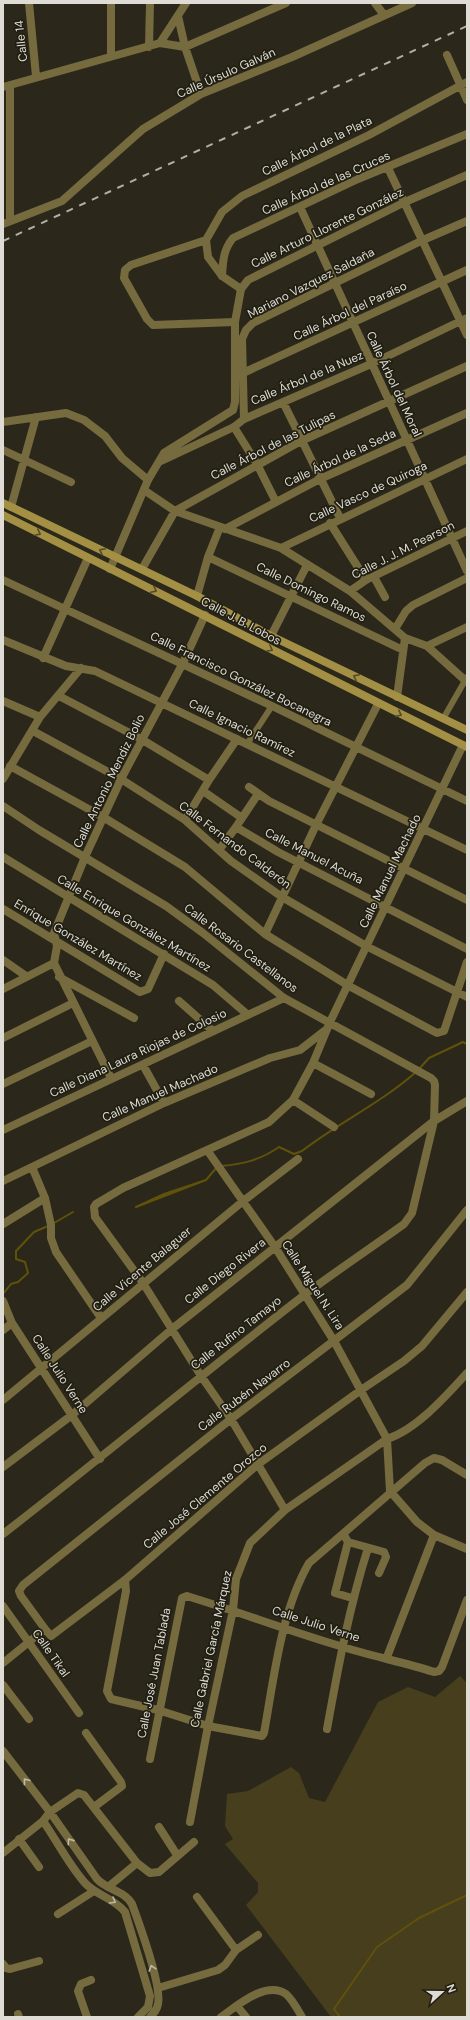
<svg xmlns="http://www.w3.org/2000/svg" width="470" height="2020" font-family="'DM Sans',sans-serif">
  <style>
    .green { fill: #463e1d }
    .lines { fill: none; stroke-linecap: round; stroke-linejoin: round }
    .stream { stroke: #60510b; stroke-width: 2 }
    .pedestrian { stroke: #766b3e; stroke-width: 6 }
    .minor { stroke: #766b3e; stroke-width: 8 }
    .tertiary { stroke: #766b3e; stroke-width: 8 }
    .secondary { stroke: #a39045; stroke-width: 8 }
    .rail { stroke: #b1afa6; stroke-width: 2; stroke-dasharray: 7 7; stroke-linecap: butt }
    .oneway { stroke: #554c26 }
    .oneway2 { stroke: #bfbaa7 }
    .labels { text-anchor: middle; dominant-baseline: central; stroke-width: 3.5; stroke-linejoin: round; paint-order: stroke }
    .street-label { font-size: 12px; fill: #dedcd4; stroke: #211e12 }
  </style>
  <rect width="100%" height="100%" fill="#2b281b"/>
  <!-- green -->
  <path class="green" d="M460 1676 467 1683V2017H331L246 1905 258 1892V1883L225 1844 233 1839 225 1826 227 1794 248 1791 291 1767 299 1773 309 1798 325 1802 378 1702 408 1687 435 1697Z"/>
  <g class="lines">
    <!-- stream -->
    <path class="stream" d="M419 1069 429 1058 463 1042 467 1044
      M221 1166C244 1164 260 1160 279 1147L294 1154 302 1151C338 1123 381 1103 416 1072
      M206 1180 164 1194 136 1207 206 1180 217 1167
      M54 1223 73 1212
      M3 1294 11 1284 18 1282 28 1273 25 1262 16 1259V1251L34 1232 48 1226
      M340 2017 334 2009 377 1947 419 1918 467 1895"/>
    <!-- pedestrian -->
    <path class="pedestrian" d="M443 719 467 677
      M247 744 272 706"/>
    <!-- minor -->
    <path class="minor" d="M29 3 36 76
      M375 3 384 15
      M178 16 185 47 201 94
      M160 43 185 47 286 3
      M149 47 150 3
      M111 55V3
      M447 55 467 100
      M10 85V221
      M3 87 160 43 186 3
      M388 168 467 335
      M300 207 467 571
      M3 224 62 201 143 129 201 94 292 57 412 3
      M206 240 131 265 125 270 124 278 147 319 153 325 235 322
      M222 276C223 262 223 250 233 238L358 179 467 134
      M241 289 222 276 208 257 206 240 222 212 242 196 369 135 467 82
      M243 373 467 270
      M283 402 340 518
      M244 419 371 364 467 318
      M3 422 66 413 84 420 105 436 122 458 148 480
      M234 427 257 464 276 502
      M3 450 71 482
      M144 490 175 511 281 548 350 591 405 638 427 646 467 682
      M11 507 36 417
      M330 523 366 580
      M225 529 320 479 467 413
      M281 548 467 459
      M208 557 403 650
      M142 569 175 511 301 441 467 366
      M374 577 385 597
      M3 580 272 706 467 801
      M350 591 366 580 467 531
      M197 596 208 557 220 527
      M395 629 406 611 413 605 467 578
      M271 636 307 565
      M3 640 66 666 95 671 467 850
      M427 646 467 627
      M43 658 88 558
      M59 696 141 739 209 780
      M397 697 405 638
      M3 701 40 717
      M33 731 121 779 185 820 231 861 282 897 368 947 467 997
      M10 766 103 817 185 867 265 934 349 986 437 1033 444 1031 467 962
      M3 779 40 717 81 668
      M249 787 269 801 467 900
      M203 791 242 818
      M3 806 39 830 166 906 203 933 284 998 431 1078 434 1081 435 1085 434 1121 412 1213 404 1224C371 1248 336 1271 303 1296 202 1374 104 1456 3 1534
      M185 820 209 780 237 739
      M236 827 278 852 467 949
      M219 850 236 827 258 794
      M3 857 213 985 248 1015
      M3 909 140 992 148 989 164 954
      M265 934 316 825 378 704
      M3 960 26 976
      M54 963 111 1078
      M59 977 134 1018
      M3 989 54 963 57 946 54 933 85 857 121 779 183 663 205 615
      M179 1001 213 1031
      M3 1038 73 1003
      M313 1063 371 1094
      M143 1065 164 1103
      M3 1084 92 1041
      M293 1100 334 1127
      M3 1130 284 998
      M207 1150 275 1247 334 1341 387 1439 390 1491 417 1522 434 1535 467 1549
      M32 1167 45 1198 51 1225V1238L56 1252 101 1318
      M3 1181 164 1103 270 1058 300 1050 327 1029
      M3 1224 45 1198
      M3 1301 12 1323 100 1459
      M3 1330 12 1323
      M3 1400 242 1202 298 1159
      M3 1467 72 1415 172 1329 434 1121 467 1101
      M285 1510 231 1419 201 1376 143 1283 95 1217 94 1207 96 1204 123 1188 269 1122 293 1100 313 1063 330 1022 463 745
      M344 1535 348 1542 335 1593 352 1598
      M348 1542 384 1552 386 1557 379 1573
      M125 1580 126 1591 107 1691 111 1699 158 1710 208 1726 262 1736 264 1733C274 1678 281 1611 309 1563L425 1463 434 1458 442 1460 467 1475
      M3 1606 79 1713
      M45 1629 21 1596 19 1591 23 1585 231 1419 407 1285 467 1210
      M387 1657 434 1535
      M3 1663 45 1629 51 1636 125 1580 257 1465 361 1390 404 1361 422 1346 467 1292
      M3 1685 29 1719
      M327 1729C338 1668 349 1608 368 1548
      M86 1733 121 1782 122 1786 94 1807
      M3 1751 50 1812 97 1879C107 1890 125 1891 132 1904 139 1923 162 1986 158 2004 157 2010 154 2013 150 2017
      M150 1759 182 1598 187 1596C239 1612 289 1631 340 1646 371 1656 403 1662 434 1672L439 1671 442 1667 467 1600
      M43 1821C57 1841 69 1865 85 1883 97 1896 114 1898 125 1912L150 1996 148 2007 138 2017
      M190 1822 208 1726 233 1610 236 1579 250 1543 285 1510 387 1439C417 1429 446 1396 467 1373
      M159 1827 177 1855
      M19 1839 39 1867
      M3 1853 43 1821 50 1812 78 1793 84 1795 137 1863 150 1873 159 1872 194 1842
      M108 1887 137 1863
      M197 1897 236 1950
      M58 1914 94 1891
      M3 1964 6 1968 10 1969 39 1961
      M158 1988 218 1970 225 1965 236 1950 258 1935
      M237 2006 246 2017
      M18 2014 19 2017
      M87 2017 78 1991 81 1984 91 1980
      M221 2017C237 2006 266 1980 286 1994 292 1999 298 2010 302 2017"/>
    <!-- tertiary -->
    <path class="tertiary" d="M159 462 234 427 244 419 242 339 246 330 253 323 423 240 467 221
      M110 569 148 480 164 453 233 410 235 402V322L241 289 248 280 405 202 467 175"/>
    <!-- secondary -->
    <path class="secondary" d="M3 503 197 596 271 636 467 730
      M3 515 467 747"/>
    <!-- rail -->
    <path class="rail" d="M3 241 467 26"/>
  </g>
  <!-- one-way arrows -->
  <defs><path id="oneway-chevron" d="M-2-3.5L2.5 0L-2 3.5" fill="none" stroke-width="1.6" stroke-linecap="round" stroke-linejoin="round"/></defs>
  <g class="oneway">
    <use href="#oneway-chevron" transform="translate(38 533) rotate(27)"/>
    <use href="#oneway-chevron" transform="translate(102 551) rotate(-154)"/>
    <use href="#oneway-chevron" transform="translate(154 590) rotate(26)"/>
    <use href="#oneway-chevron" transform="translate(270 649) rotate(28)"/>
    <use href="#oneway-chevron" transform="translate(356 677) rotate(-154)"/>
    <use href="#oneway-chevron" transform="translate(399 714) rotate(26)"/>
  </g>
  <g class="oneway2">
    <use href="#oneway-chevron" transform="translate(26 1781) rotate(-128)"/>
    <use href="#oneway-chevron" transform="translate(70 1841) rotate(-125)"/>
    <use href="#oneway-chevron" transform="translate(113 1901) rotate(30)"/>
    <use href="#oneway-chevron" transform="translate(152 1968) rotate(-107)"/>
  </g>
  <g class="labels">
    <!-- street labels -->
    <g class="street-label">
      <text transform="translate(21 41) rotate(-96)">Calle 14</text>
      <text transform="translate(226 73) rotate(-24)">Calle Úrsulo Galván</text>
      <text transform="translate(317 146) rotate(-26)">Calle Árbol de la Plata</text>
      <text transform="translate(326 183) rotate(-24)">Calle Árbol de las Cruces</text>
      <text transform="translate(327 228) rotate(-26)">Calle Arturo Llorente González</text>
      <text transform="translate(311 283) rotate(-27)">Mariano Vazquez Saldaña</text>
      <text transform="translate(350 311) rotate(-25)">Calle Árbol del Paraíso</text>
      <text transform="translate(307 378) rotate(-23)">Calle Árbol de la Nuez</text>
      <text transform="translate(394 384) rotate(65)">Calle Árbol del Moral</text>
      <text transform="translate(273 445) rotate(-27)">Calle Árbol de las Tulipas</text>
      <text transform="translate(340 458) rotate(-25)">Calle Árbol de la Seda</text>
      <text transform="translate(368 492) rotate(-25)">Calle Vasco de Quiroga</text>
      <text transform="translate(403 550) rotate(-27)">Calle J. J. M. Pearson</text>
      <text transform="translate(311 592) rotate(26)">Calle Domingo Ramos</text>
      <text transform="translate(241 621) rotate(28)">Calle J. B. Lobos</text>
      <text transform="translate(241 679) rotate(26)">Calle Francisco González Bocanegra</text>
      <text transform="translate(242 728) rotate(26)">Calle Ignacio Ramírez</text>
      <text transform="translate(109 781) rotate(-64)">Calle Antonio Mendiz Bolio</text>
      <text transform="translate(235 845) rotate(37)">Calle Fernando Calderón</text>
      <text transform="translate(314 856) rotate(27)">Calle Manuel Acuña</text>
      <text transform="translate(390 871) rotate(-64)">Calle Manuel Machado</text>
      <text transform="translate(134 923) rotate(31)">Calle Enrique González Martínez</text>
      <text transform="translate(78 940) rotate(31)">Enrique González Martínez</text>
      <text transform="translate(241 948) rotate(37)">Calle Rosario Castellanos</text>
      <text transform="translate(138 1053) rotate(-25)">Calle Diana Laura Riojas de Colosio</text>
      <text transform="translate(160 1093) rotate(-24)">Calle Manuel Machado</text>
      <text transform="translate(142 1269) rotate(-40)">Calle Vicente Balaguer</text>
      <text transform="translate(225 1271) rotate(-38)">Calle Diego Rivera</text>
      <text transform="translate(313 1285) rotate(57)">Calle Miguel N. Lira</text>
      <text transform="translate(236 1333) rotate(-38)">Calle Rufino Tamayo</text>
      <text transform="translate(60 1374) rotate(57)">Calle Julio Verne</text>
      <text transform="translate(244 1395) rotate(-37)">Calle Rubén Navarro</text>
      <text transform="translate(205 1496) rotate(-40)">Calle José Clemente Orozco</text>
      <text transform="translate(316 1624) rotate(18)">Calle Julio Verne</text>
      <text transform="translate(211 1649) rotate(-78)">Calle Gabriel García Márquez</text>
      <text transform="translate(51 1653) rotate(55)">Calle Tikal</text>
      <text transform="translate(154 1673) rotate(-79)">Calle José Juan Tablada</text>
    </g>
  </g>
  <!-- border -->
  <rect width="470" height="2020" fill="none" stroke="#dedcd4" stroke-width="8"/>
  <!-- north arrow -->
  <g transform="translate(442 1992) rotate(69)" stroke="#211e12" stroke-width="3" paint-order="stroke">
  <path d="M0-3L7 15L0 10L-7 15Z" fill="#dedcd4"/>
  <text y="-6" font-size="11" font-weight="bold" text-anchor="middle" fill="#dedcd4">N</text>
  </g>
</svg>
